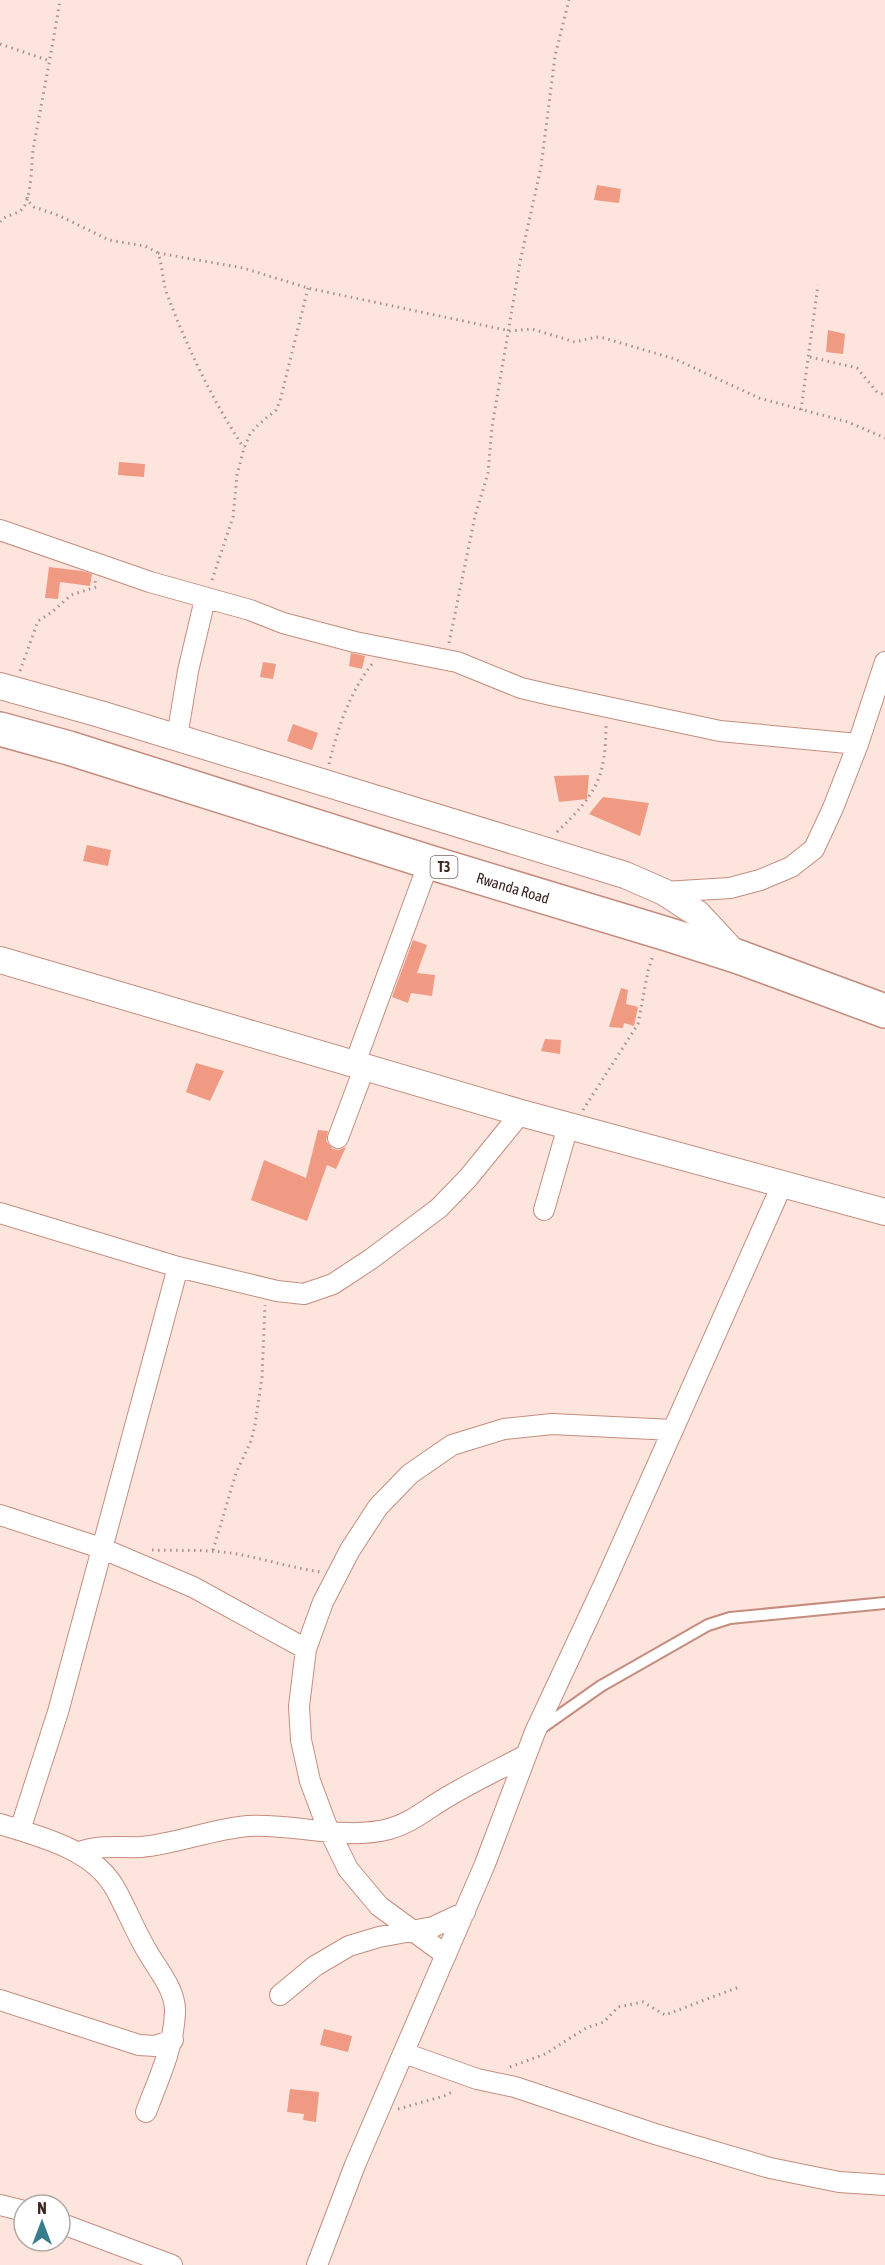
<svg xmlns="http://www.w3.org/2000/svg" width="885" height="2265" font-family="'Asap Condensed',sans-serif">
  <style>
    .building { fill: #f09a83 }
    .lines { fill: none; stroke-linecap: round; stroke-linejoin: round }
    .service-casing { stroke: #c58d7e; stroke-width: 14 }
    .minor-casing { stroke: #c58d7e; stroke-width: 22 }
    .tertiary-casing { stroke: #c58d7e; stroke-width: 28 }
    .trunk-casing { stroke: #c58d7e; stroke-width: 36 }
    .path { stroke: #aa928c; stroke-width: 3; stroke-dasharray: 1.5 4.5; stroke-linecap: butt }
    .service { stroke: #fff; stroke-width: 10 }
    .minor { stroke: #fff; stroke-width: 20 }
    .tertiary { stroke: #fff; stroke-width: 26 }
    .trunk { stroke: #fff; stroke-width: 33 }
    .labels { text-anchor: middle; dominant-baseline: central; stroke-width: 5; stroke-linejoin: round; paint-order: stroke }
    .shield { fill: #fff; stroke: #786864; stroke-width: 1.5 }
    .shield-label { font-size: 14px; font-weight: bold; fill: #3e2721 }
    .street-label { font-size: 15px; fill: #3e2721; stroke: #fff }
  </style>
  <rect width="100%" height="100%" fill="#fde5de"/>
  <!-- building -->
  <path class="building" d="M597 185 621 189 619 203 594 200Z
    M828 330 845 334 843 354 826 352Z
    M119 462 145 464 144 477 118 475Z
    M49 567 82 571 92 574 90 586 60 582 58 599 45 598Z
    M351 653 365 656 362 669 349 666Z
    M263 662 276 664 273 679 260 677Z
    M293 724 318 733 312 750 287 741Z
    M589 775 587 799 559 802 554 776Z
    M603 797 649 803 640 836 589 814Z
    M87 845 111 850 108 866 83 861Z
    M413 940 427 945 417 973 435 975 432 996 411 993 408 1003 392 997Z
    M621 988 628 990 626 1004 638 1007 634 1026 624 1023 623 1028 609 1027Z
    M545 1039 561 1040 560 1054 541 1051Z
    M196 1063 224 1071 210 1101 186 1092Z
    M318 1130 328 1131 326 1141 333 1149 339 1150 346 1147 336 1169 327 1165 307 1221 251 1200 264 1160 306 1178Z
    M324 2029 352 2036 348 2052 320 2045Z
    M290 2089 319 2092 316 2122 303 2120 304 2114 287 2112Z"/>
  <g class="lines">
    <!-- service casing -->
    <g class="service-casing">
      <path id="service" d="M540 1729 601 1686 708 1625 730 1618 885 1603"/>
    </g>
    <!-- minor casing -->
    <g class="minor-casing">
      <path id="minor" d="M0 530 150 582 250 610 283 623 355 642 457 662 521 688 551 695 720 731 858 744
        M177 737 188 671 205 599
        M664 892 730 888 760 880 791 867 814 849 833 808 858 744 885 662
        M355 1063 429 862
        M338 1138 365 1066
        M544 1210 568 1126
        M0 1213 178 1267 277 1291 304 1294 333 1284 371 1259 439 1208 468 1178 521 1113
        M0 1515 101 1548 193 1587 306 1649
        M0 1824C41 1837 94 1849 116 1890 127 1910 135 1931 147 1951 157 1969 176 1990 175 2012 174 2047 158 2080 146 2112
        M20 1830 58 1712 178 1267
        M78 1853C98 1844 119 1848 141 1847 176 1844 212 1829 248 1826 295 1823 342 1841 389 1829 412 1823 429 1807 449 1796 474 1781 500 1769 526 1755
        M446 1955 379 1906 348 1869 326 1824 310 1781 301 1740 299 1706 306 1649 323 1602 350 1550 378 1507 410 1474 452 1445 504 1429 552 1424 673 1430
        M280 1995 315 1966 349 1946 379 1937 433 1927 465 1912
        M0 2000 139 2045 155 2046 173 2040
        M404 2053 477 2079 515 2087 655 2134 770 2168 839 2182 885 2185
        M0 2205 24 2211
        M60 2223 172 2265
        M317 2265 355 2165 485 1864 535 1732 606 1580 782 1185"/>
    </g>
    <!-- tertiary casing -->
    <g class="tertiary-casing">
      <path id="tertiary" d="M0 686 100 714 625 875 664 892 698 914 738 957
        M0 960 521 1113 885 1212"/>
    </g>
    <!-- trunk casing -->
    <g class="trunk-casing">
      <g id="trunk">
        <path id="s1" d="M0 729 69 748 429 862 667 934 739 957 885 1011"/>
      </g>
    </g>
    <!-- path -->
    <path class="path" d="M0 44 50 61
      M27 197 28 201 34 207 60 216 109 240 145 246 158 253C163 266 162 280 167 294 187 347 212 400 244 448
      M0 222C6 213 20 216 25 205 32 189 31 167 33 150 42 100 52 50 60 0
      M158 253 243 268 308 288 510 331 532 329 575 342 596 337 604 338 675 359 759 398 848 422 885 438
      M810 357 857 368 877 392 885 395
      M801 410 818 285
      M212 580 233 517 237 475 244 448 250 434 258 425 276 410 280 401 308 288
      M449 643 475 516 488 473 492 427 520 262 541 167 555 56 569 0
      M20 671 38 621 52 612 71 595 96 587 95 580
      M329 764C338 727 349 694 372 664
      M557 832C596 794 606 779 606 723
      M583 1110 638 1024 648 971 653 955
      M152 1550C181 1551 209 1549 237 1554 265 1559 292 1568 321 1572
      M213 1550 236 1473 251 1441 255 1425 262 1377 265 1305
      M510 2067 545 2054 586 2028 604 2022 618 2007 643 2002 665 2015 739 1987
      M398 2109 444 2096 454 2091"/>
    <!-- service -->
    <use href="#service" class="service"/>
    <!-- minor -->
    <use href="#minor" class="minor"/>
    <!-- tertiary -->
    <use href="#tertiary" class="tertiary"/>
    <!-- trunk -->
    <use href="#trunk" class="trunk"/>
  </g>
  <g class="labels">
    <!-- shield labels -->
    <rect class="shield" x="430.5" y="856" width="27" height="22" rx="4.5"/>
    <g class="shield-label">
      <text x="444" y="867">T3</text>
    </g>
    <!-- street labels -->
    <g class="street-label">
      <text stroke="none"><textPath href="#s1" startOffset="537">Rwanda Road</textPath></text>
    </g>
  </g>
  <!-- north arrow -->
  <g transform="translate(42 2223)"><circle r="28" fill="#ffffff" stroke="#b2a9a6" stroke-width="1.5"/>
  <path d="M0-4.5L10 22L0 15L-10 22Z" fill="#397c8c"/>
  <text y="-9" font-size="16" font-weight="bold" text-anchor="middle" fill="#3e2721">N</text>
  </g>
</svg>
